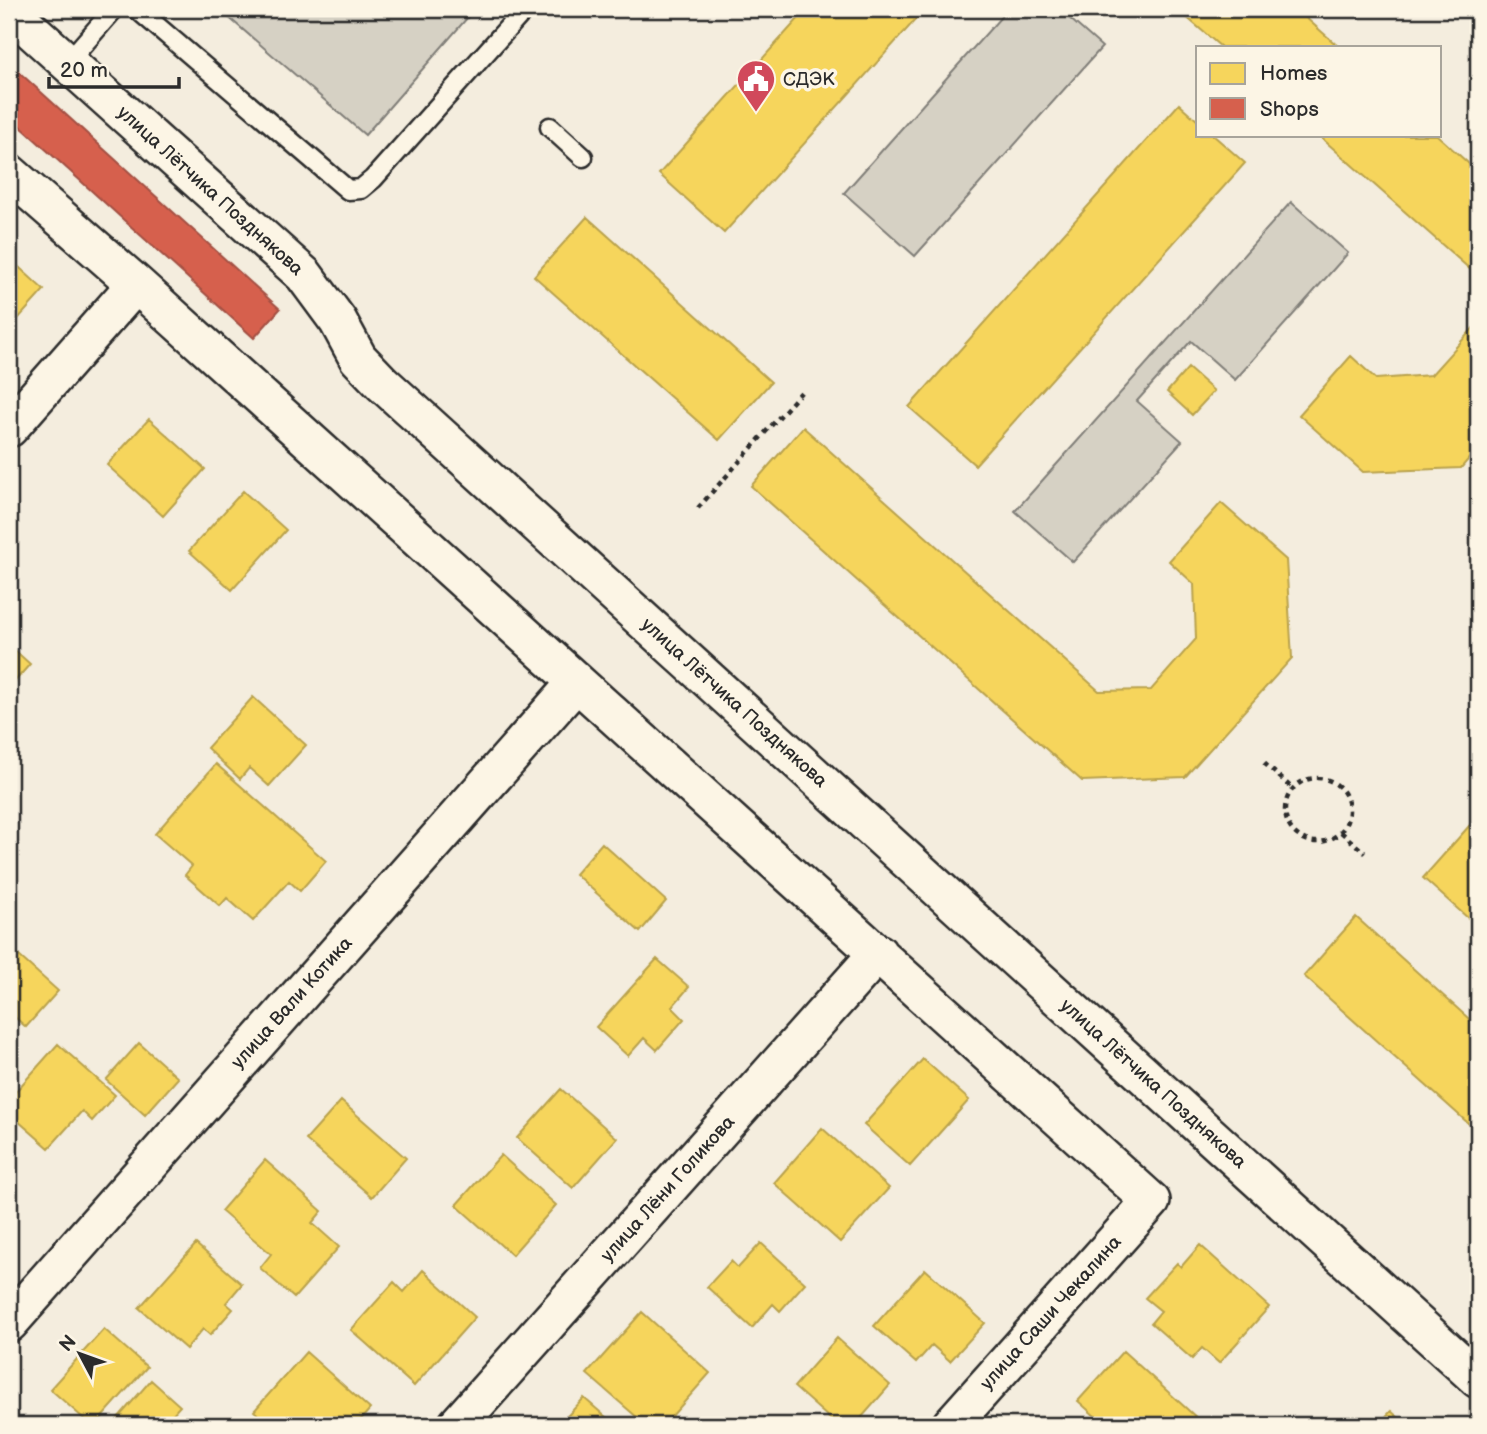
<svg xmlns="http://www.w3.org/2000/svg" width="1487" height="1434" font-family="'Balsamiq Sans',sans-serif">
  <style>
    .green { fill: #d6d1c4; stroke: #807e78; stroke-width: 2 }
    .homes { fill: #f6d55c; stroke: #b9a24d; stroke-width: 2 }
    .shops { fill: #d6604d; stroke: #a35043; stroke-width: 2 }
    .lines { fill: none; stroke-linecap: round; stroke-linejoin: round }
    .service-casing { stroke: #2b2b2b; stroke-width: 23 }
    .minor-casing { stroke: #2b2b2b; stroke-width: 42 }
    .path { stroke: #2b2b2b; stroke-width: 4.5; stroke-dasharray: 5 5; stroke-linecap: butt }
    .service { stroke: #fcf5e5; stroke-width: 18 }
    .minor { stroke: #fcf5e5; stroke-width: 37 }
    .labels { text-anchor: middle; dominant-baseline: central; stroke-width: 7; stroke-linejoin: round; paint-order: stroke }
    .poi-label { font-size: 19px; fill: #2b2b2b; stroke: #fcf5e5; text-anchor: start }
    .street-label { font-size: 19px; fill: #2b2b2b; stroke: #fcf5e5 }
  </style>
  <rect width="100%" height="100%" fill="#f4edde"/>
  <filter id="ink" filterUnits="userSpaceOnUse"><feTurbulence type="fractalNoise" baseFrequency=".0143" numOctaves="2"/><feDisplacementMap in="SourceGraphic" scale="14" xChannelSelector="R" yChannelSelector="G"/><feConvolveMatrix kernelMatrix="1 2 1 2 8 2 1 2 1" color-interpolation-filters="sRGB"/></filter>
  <g filter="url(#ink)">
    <!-- green -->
    <path class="green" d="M219 9H475L365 135Z
      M1008 9H1059L1102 47 915 256 844 193Z
      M1291 202 1348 253 1235 380 1191 341 1137 401 1182 441 1073 562 1015 511Z"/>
    <!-- homes -->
    <path class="homes" d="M807 9H925L724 233 659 174Z
      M1177 9H1296L1339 47H1221Z
      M1179 104 1198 121V135H1213L1245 163 975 465 909 407Z
      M1318 135H1437L1478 172V448L1461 468 1363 472 1299 415 1351 356 1376 379 1431 375 1477 324 1472 271Z
      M587 217 771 382 719 440 534 276Z
      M9 258 44 290 9 329Z
      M1188 368 1214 391 1192 415 1167 392Z
      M149 419 205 469 163 516 107 465Z
      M803 427 1099 691 1151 690 1196 639 1194 584 1169 561 1221 503 1286 560 1292 658 1185 777 1082 781 751 486Z
      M243 491 286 530 232 590 189 551Z
      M9 645 30 664 9 688Z
      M253 697 306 745 269 786 249 768 240 779 207 748Z
      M216 764 326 861 300 891 289 881 253 921 227 898 220 906 185 875 192 866 155 834Z
      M1478 816V927L1423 878Z
      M602 843 666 901 640 932 575 874Z
      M1356 917 1478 1027V1132L1304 976Z
      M9 947 58 991 26 1027 9 1012Z
      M657 959 689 987 672 1007 684 1019 657 1050 644 1038 628 1056 596 1027Z
      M139 1043 178 1078 145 1115 106 1080Z
      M58 1044 115 1095 92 1121 82 1111 49 1148 9 1113V1099Z
      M923 1059 969 1100 910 1166 864 1125Z
      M561 1089 617 1138 573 1188 517 1138Z
      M341 1101 406 1158 372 1197 306 1140Z
      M822 1128 889 1188 840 1242 774 1183Z
      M501 1155 556 1205 512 1255 456 1205Z
      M265 1160 322 1211 312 1223 339 1247 294 1298 260 1268 271 1254 221 1211Z
      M761 1243 805 1283 780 1311 773 1304 752 1328 707 1287 731 1261 738 1268Z
      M196 1244 242 1284 226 1303 233 1309 210 1335 203 1329 186 1349 139 1308Z
      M1200 1245 1269 1307 1219 1363 1202 1348 1192 1359 1151 1323 1161 1311 1145 1298 1177 1263 1181 1267Z
      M925 1269 985 1323 950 1361 932 1345 916 1363 874 1326Z
      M423 1270 475 1317 414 1386 351 1330 394 1282 404 1292Z
      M642 1312 710 1373 664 1425H646L587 1374Z
      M104 1329 147 1367 95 1425H91L50 1389Z
      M837 1338 890 1385 855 1425H837L794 1387Z
      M1123 1351 1198 1419 1191 1425H1105L1078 1401Z
      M306 1352 370 1409 356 1425H270L254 1411Z
      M151 1380 180 1406 163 1425H126L118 1418Z
      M584 1398 615 1425H559Z
      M1391 1411 1407 1425H1378Z"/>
    <!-- shops -->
    <path class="shops" d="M9 63 280 309 254 338 9 116Z"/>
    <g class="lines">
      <!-- service casing -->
      <g class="service-casing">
        <path id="service" d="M137 9 348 190 361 189 373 179 525 9
          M67 63 114 9
          M550 127 583 157"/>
      </g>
      <!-- minor casing -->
      <g class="minor-casing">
        <path id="minor" d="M9 10 304 275 338 321 358 358 382 383 1478 1379
          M9 173 136 284 1151 1201 951 1425
          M9 428 136 284
          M9 1323 576 683
          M457 1425 878 953"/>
      </g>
      <!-- path -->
      <path class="path" d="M698 508 804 389
        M1264 763 1293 789
        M1285 810a32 32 0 1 1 64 0a32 32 0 1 1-64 0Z
        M1341 832 1365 853"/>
      <!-- service -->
      <use href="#service" class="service"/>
      <!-- minor -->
      <use href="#minor" class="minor"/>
    </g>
  </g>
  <!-- icons -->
  <defs>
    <g id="civic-pin" transform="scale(2.0125)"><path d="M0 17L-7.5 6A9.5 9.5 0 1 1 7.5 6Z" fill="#d1495b" stroke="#fcf5e5"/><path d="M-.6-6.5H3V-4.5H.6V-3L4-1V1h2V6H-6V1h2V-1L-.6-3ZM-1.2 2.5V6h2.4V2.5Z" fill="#fff"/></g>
  </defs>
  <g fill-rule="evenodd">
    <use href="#civic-pin" x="756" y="79"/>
  </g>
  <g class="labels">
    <!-- poi labels -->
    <g class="poi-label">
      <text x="783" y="79">СДЭК</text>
    </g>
    <!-- street labels -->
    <g class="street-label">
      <text transform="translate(210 191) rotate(42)">улица Лётчика Позднякова</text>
      <text transform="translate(734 703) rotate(42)">улица Лётчика Позднякова</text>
      <text transform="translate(292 1003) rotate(-48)">улица Вали Котика</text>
      <text transform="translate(1153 1084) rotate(42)">улица Лётчика Позднякова</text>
      <text transform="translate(668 1189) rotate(-48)">улица Лёни Голикова</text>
      <text transform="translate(1051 1313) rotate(-48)">улица Саши Чекалина</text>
    </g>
  </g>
  <!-- margin -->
  <rect width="1487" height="1434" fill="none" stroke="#fcf5e5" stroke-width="35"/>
  <rect x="18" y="18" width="1452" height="1399" fill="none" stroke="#2b2b2b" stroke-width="2.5" filter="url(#ink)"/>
  <!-- legend -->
  <rect x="1196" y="46" width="245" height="91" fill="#fcf5e5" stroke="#a8a49b" stroke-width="2"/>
  <rect x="1210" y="63" width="35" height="21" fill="#f6d55c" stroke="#a8a49b" stroke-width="2"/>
  <text x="1260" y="80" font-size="21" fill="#2b2b2b">Homes</text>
  <rect x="1210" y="98" width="35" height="21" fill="#d6604d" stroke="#a8a49b" stroke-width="2"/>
  <text x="1260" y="116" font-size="21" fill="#2b2b2b">Shops</text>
  <!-- north arrow -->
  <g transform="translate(80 1354) rotate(311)" stroke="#fcf5e5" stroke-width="5" paint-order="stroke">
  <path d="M0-5L12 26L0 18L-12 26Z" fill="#2b2b2b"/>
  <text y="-10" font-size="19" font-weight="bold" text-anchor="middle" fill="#2b2b2b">N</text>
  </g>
  <!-- scale -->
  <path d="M49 77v10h130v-10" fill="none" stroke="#2b2b2b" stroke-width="3.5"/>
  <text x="60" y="77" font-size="21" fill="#2b2b2b" stroke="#fcf5e5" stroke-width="5" paint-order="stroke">20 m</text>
</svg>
